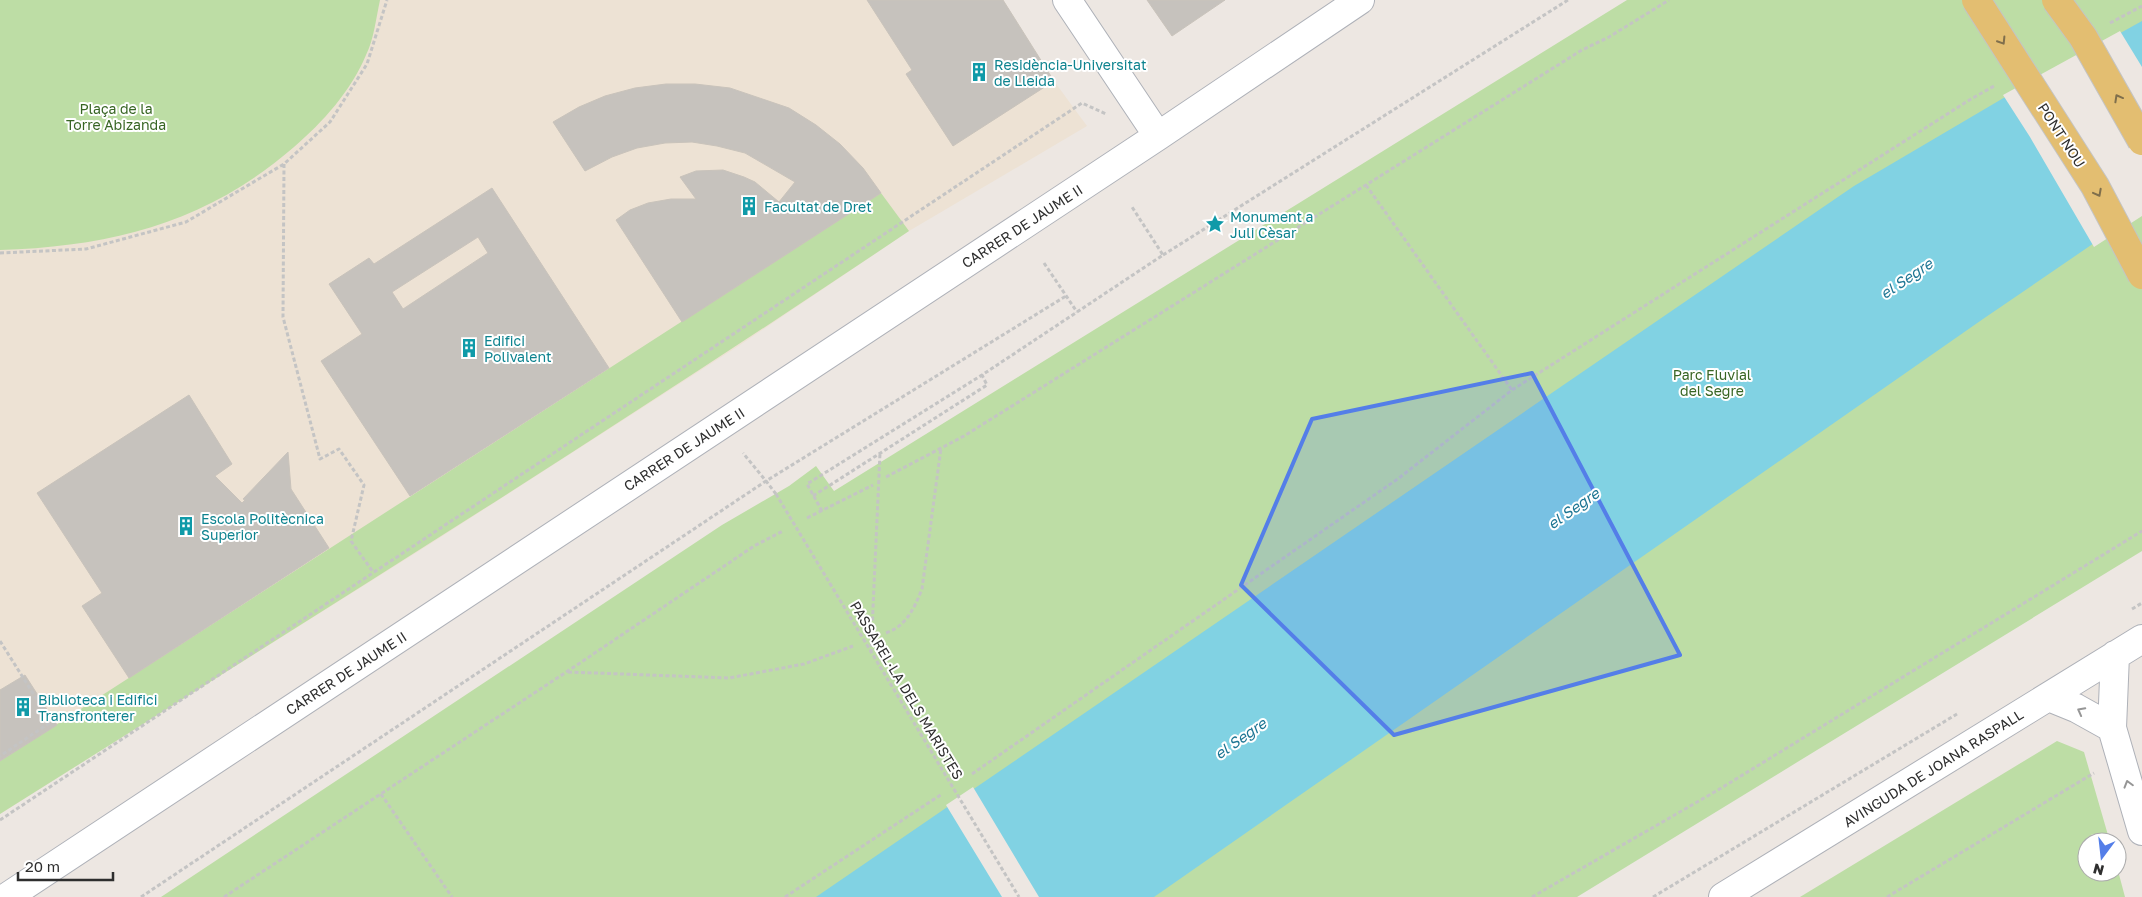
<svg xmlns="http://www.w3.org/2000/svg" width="2142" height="897" font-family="'Golos Text',sans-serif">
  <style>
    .education { fill: #ede2d4 }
    .green { fill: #bddda5 }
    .water { fill: #81d2e3 }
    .pier { fill: #ede7e2 }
    .building { fill: #c6c2bd; stroke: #c9c3bb; fill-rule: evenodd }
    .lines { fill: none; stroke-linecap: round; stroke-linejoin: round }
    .street-casing { stroke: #aeb1b8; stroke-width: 30 }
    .path { stroke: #c4c4c4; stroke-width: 3; stroke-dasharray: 4 2.5; stroke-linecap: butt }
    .street { stroke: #fff; stroke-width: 28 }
    .primary-bridge-casing { stroke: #c4c4c4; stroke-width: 30; stroke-linecap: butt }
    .path-bridge { stroke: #c4c4c4; stroke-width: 3; stroke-dasharray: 4 2.5; stroke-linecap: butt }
    .primary-bridge { stroke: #e3be71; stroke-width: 28 }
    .oneway { stroke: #7f6f4c }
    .oneway2 { stroke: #969696 }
    .marked { fill: #547ee8; fill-opacity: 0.2; stroke: #547ee8; stroke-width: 4; stroke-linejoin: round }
    .labels { text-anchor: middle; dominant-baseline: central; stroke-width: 4; stroke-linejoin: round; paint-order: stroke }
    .culture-label { font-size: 14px; fill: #0d838f; stroke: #fff; text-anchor: start }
    .park-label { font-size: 14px; fill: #376523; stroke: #fff }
    .street-label { font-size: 14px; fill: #2e2e2e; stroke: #fff }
    .water-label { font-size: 15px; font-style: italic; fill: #1c7593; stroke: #fff }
  </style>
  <rect width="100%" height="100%" fill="#ede7e2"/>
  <!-- education -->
  <path class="education" d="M0 0H1003L1054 81 1087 126 909 231 740 345 430 544 0 814Z"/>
  <!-- green -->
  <path class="green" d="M0 0H380C376 18 374 39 366 55 351 91 323 122 294 147 206 223 113 246 0 250Z
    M1627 0H2142V551L1577 897H161L722 525 789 486 816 466 834 491Z
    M881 193 909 231C611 432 305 622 0 814V761Z
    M2057 741 2084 752 2110 842H2087V872H2117V867L2125 897H1800Z"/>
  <!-- water -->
  <path class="water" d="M2142 21V213L2100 239 1983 319 1154 897H816L1854 186 2012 93Z"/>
  <!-- pier -->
  <path class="pier" d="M2120 31 2142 67V216L2094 247 2030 137 2003 95Z
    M973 787 1039 897H1002L946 805Z"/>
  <!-- building -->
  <path class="building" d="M867 0H1003L1054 81 953 146 906 74 912 70Z
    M1147 0H1225L1172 36Z
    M666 84H695L730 88 789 108 816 125 840 144 863 168 881 193 682 322 616 220 630 210 648 203 671 199H696L680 177 696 171 723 170 744 177 755 182 779 202 795 182 745 153 717 146 692 142 665 143 637 148 612 157 585 171 553 122 579 107 605 96 635 88Z
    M492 188 609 368 410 496 321 361 362 334 329 284 369 258 374 264ZM478 237 488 253 403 309 392 292Z
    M189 395 232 464 215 476 242 503 245 500 243 499 288 452 291 489 329 548 129 678 82 606 102 593 37 493Z
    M25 675 57 725 0 761V690Z"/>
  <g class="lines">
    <!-- street casing -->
    <g class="street-casing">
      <path id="street" d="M1067 0 1158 136
        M2115 655 2112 728 2142 831
        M2049 697 2076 708 2112 728
        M7 897 1158 136 1360 0
        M1723 897 2142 639"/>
    </g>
    <!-- path -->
    <path class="path" d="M2110 23 2142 6
      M284 164 283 317 320 459 339 449 364 485 351 541 373 572
      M1366 185 1512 390
      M0 253 86 249 186 222 284 164 330 122 367 64 387 0
      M1163 255 1568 0
      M1044 263 1077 312
      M886 477 964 436 1582 50 1609 37 1669 0
      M776 494 766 481 1066 296
      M813 496 987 385 982 375
      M822 511 807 484 982 375 1163 255 1132 207
      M807 518 873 485
      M2132 609 2142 603
      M886 633C906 626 914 609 922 589L941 448
      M0 641 51 722 0 756
      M568 672 729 678 804 664 853 646
      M972 774 1399 478 1512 390 1971 99 1996 85
      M381 794 452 897
      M0 820 1082 103 1106 114
      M141 897 766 481 743 453
      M224 897 583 661 754 546 783 531
      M785 897 942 794
      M1532 897 1718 790 2142 531
      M1653 897 1957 714
      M1887 897 2094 773"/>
    <!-- street -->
    <use href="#street" class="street"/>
    <!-- primary-bridge casing -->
    <g class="primary-bridge-casing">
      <path id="primary-bridge" d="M1976 0 2095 186 2142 275
        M2056 0 2083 37 2142 141"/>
    </g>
    <!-- path-bridge -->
    <path class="path-bridge" d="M776 494 1019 897
      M871 653 880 453"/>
    <!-- primary-bridge -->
    <use href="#primary-bridge" class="primary-bridge"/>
  </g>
  <!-- one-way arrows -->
  <defs><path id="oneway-chevron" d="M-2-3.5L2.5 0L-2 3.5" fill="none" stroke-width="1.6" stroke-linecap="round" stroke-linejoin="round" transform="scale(1.25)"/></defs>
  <g class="oneway">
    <use href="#oneway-chevron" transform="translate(2002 41) rotate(58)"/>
    <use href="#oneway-chevron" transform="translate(2118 98) rotate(-119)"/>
    <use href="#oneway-chevron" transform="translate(2098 193) rotate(62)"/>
  </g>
  <g class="oneway2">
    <use href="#oneway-chevron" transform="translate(2081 711) rotate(-152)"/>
    <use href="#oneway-chevron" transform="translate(2128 784) rotate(-106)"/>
  </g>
  <!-- marked area -->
  <path class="marked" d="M1532 373 1680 655 1394 735 1241 585 1312 419Z"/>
  <!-- icons -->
  <defs>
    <g id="building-bare" transform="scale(1.5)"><path d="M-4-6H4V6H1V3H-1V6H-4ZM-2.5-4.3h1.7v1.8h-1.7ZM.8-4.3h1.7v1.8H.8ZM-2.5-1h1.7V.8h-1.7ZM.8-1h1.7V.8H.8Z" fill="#0f9aa8" stroke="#fff" stroke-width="2.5" paint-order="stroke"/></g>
    <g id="sight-bare" transform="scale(1.5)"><path d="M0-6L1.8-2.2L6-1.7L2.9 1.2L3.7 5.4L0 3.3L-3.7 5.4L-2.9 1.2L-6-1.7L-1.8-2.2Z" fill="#0f9aa8" stroke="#fff" stroke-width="2.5" paint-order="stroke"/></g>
  </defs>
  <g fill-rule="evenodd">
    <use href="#building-bare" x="979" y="72"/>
    <use href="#building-bare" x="749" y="206"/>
    <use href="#sight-bare" x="1215" y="224"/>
    <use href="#building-bare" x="469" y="348"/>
    <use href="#building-bare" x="186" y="526"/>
    <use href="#building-bare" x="23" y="707"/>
  </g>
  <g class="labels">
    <!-- culture labels -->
    <g class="culture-label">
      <text x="994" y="64">Residència-Universitat<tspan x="994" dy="16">de Lleida</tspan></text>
      <text x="764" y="206">Facultat de Dret</text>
      <text x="1230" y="216">Monument a<tspan x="1230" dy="16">Juli Cèsar</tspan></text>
      <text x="484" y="340">Edifici<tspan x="484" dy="16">Polivalent</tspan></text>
      <text x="201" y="518">Escola Politècnica<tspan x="201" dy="16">Superior</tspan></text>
      <text x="38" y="699">Biblioteca i Edifici<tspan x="38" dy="16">Transfronterer</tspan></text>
    </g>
    <!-- park labels -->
    <g class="park-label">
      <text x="116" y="108">Plaça de la<tspan x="116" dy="16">Torre Abizanda</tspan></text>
      <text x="1712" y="374">Parc Fluvial<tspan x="1712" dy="16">del Segre</tspan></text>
    </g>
    <!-- street labels -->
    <g class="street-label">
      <text transform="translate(2062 135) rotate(57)">PONT NOU</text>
      <text transform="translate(1022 226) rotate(-33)">CARRER DE JAUME II</text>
      <text transform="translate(684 449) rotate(-33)">CARRER DE JAUME II</text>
      <text transform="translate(346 673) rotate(-33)">CARRER DE JAUME II</text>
      <text transform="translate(907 690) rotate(59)">PASSAREL·LA DELS MARISTES</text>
      <text transform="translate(1933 768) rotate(-32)">AVINGUDA DE JOANA RASPALL</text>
    </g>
    <!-- water labels -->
    <g class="water-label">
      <text transform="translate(1906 278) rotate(-34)">el Segre</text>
      <text transform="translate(1573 508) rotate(-35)">el Segre</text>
      <text transform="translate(1240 738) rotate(-35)">el Segre</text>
    </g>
  </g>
  <!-- north arrow -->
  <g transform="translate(2102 857) rotate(195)"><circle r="24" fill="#ffffff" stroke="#ababab"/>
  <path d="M0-4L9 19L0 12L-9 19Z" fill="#547ee8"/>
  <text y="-8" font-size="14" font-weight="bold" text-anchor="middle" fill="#2e2e2e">N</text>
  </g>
  <!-- scale -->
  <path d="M18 872v8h95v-8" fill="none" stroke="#2e2e2e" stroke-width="2.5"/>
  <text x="25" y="872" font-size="15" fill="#2e2e2e" stroke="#ffffff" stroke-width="4" paint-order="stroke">20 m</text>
</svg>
